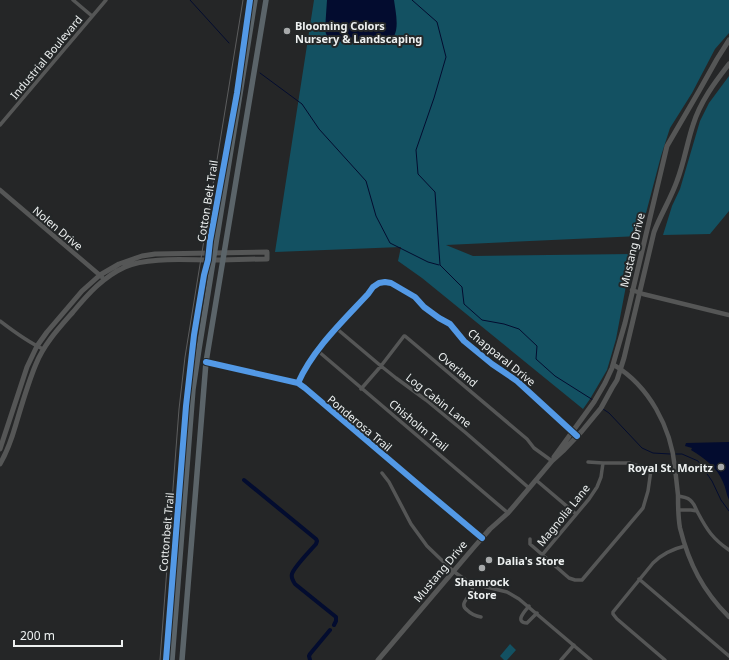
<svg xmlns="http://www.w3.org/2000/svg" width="729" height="660" font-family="'Noto Sans',sans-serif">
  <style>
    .green { fill: #135162 }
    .water { fill: #030c2f }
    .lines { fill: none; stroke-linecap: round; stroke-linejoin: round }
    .stream { stroke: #030c2f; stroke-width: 1 }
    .canal { stroke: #030c2f; stroke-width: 4 }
    .minor { stroke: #555656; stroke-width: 3.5 }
    .tertiary { stroke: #555656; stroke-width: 4.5 }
    .secondary { stroke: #555656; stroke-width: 5 }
    .primary { stroke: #5b6469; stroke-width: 5.5 }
    .rail { stroke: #5c5d5e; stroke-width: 1 }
    .cycleway-casing { stroke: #242728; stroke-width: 8 }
    .cycleway { stroke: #5399e6; stroke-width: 6 }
    .poi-dot { fill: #a7a9aa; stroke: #242728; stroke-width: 1.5 }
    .labels { text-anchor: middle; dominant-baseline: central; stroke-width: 4; stroke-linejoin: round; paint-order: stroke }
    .poi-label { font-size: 11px; font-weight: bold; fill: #edf0f0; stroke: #242728; text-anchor: start }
    .street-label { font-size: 11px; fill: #edf0f0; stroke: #242728 }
  </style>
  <rect width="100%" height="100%" fill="#252627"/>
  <!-- green -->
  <path class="green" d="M314 0H729V33L715 49 692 93 670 128 661 156 640 236 446 245 473 256 632 254 616 339 607 370 590 399 583 409 422 278 398 261 401 247 275 252Z
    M729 76V211L710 234 663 235 672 206 680 189 700 121 709 103Z
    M510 644 516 650 507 660H504L500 656Z"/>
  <!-- water -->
  <path class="water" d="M327 0H394C396 15 402 37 385 45L333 41C328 38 326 35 325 30Z
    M729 442V500C726 494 726 488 723 482 717 467 704 458 691 450L692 448 685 446 686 443Z"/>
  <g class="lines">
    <!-- stream -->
    <path class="stream" d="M190 0 229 43
      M412 0 437 22 446 57 434 98 416 150 418 174 435 192 440 265 462 287 464 304 482 320 504 324 519 329 537 346 536 359 555 376 593 400
      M260 73 302 104 319 129 366 181 376 216 390 243 428 262 439 265
      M603 409 609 413 642 448 653 453 670 454
      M676 454H682L698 461 712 481 721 500 729 511"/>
    <!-- canal -->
    <path class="canal" d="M244 480 316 539 317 541 316 544C311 550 294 567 292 574 291 577 293 581 295 584L336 617V621L334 625
      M310 660 309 656 310 654 330 630"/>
    <!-- minor -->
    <path class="minor" d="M73 0 92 16
      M0 125 106 0
      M0 321C13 331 28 342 43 349
      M336 328 381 366 396 378 426 400 466 433 529 488
      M318 351 508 513
      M206 362 298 383 305 388 426 491 482 538
      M298 383C313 349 343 321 368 294L373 287 379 283 385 282 391 283 415 297 424 307 439 318 450 324 464 341 492 364 517 381 572 433
      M361 389 381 366 404 336H405L527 439 534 448 552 461
      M588 462 603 463H629L651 470 665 471 675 470
      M382 473 389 482 411 524 427 546 453 571 470 583 507 592 519 599 591 660
      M536 480 576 514
      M678 496C683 497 689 497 692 502 695 505 696 510 698 513 707 530 713 539 729 550
      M678 510H691L697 511
      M530 539V544L569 578 575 580H582L643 508 648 491 651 470
      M542 555 589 499 597 487 601 477 603 463
      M639 579 729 656
      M473 585C473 588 472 591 470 594 466 600 460 605 467 610 471 614 475 616 481 617
      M529 606C525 611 514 622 527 623L537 613
      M561 660 574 645
      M665 660 617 619 613 614V612L653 563C662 554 672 549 685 546"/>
    <!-- tertiary -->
    <path class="tertiary" d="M0 190 102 277
      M632 290 643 294 729 315
      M614 365C649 386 671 427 675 468 676 477 677 486 678 495 678 506 678 517 680 528 689 564 703 591 729 617"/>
    <!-- secondary -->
    <path class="secondary" d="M0 449 27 367 37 346 47 332 82 291 100 275 119 264 142 256 155 254 267 252V259C248 259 229 260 210 260 186 260 146 257 125 267 103 277 88 294 73 312 59 328 44 344 36 364 28 383 22 404 16 424 12 438 7 452 0 464
      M554 457 594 402 605 383 612 368 625 323 667 146 699 91 717 59 729 40
      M378 660 475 546 490 529 508 513 552 461 563 451 582 431 601 408 612 388 617 380 624 358 654 232C661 214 671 198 677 181 684 163 687 143 693 125 700 102 715 82 729 64"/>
    <!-- primary -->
    <path class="primary" d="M172 660 193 389 199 349 255 0
      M182 660 206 362 266 0"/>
    <!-- rail -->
    <path class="rail" d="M160 660 179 409 185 357 243 0"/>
    <!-- cycleway casing -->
    <g class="cycleway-casing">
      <path id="cycleway" d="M206 362 298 383 305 388 426 491 482 538
        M298 383C313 349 343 321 368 294L373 287 379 283 385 282 391 283 415 297 424 307 439 318 450 324 464 341 492 364 517 381 577 436
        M166 660 186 406 194 335 204 275 208 260 210 241 237 93 250 0"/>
    </g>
    <!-- cycleway -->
    <use href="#cycleway" class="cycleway"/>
  </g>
  <!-- markers -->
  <g class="poi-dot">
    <circle cx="287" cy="31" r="4"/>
    <circle cx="721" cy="467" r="4"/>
    <circle cx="489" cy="560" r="4"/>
    <circle cx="482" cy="568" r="4"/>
  </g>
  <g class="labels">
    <!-- poi labels -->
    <g class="poi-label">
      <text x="295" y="25">Blooming Colors<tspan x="295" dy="13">Nursery &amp; Landscaping</tspan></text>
      <text x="713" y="467" text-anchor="end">Royal St. Moritz</text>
      <text x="497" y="560">Dalia's Store</text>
      <text x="482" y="581" text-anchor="middle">Shamrock<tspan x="482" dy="13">Store</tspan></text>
    </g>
    <!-- street labels -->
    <g class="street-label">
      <text transform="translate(46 57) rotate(-50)">Industrial Boulevard</text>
      <text transform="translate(207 201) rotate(-81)">Cotton Belt Trail</text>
      <text transform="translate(58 228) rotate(40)">Nolen Drive</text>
      <text transform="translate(632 250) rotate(-77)">Mustang Drive</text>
      <text transform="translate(502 357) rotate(39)">Chapparal Drive</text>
      <text transform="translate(458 369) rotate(40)">Overland</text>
      <text transform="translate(439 400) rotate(38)">Log Cabin Lane</text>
      <text transform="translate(360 423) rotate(40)">Ponderosa Trail</text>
      <text transform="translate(419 425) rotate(40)">Chisholm Trail</text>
      <text transform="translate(563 515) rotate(-51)">Magnolia Lane</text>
      <text transform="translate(166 532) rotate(-85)">Cottonbelt Trail</text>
      <text transform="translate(440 571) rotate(-50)">Mustang Drive</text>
    </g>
  </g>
  <!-- scale -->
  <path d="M14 640v6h108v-6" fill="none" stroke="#edf0f0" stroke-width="2"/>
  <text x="20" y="640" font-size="12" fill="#edf0f0" stroke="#242728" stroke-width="3" paint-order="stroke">200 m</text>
</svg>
